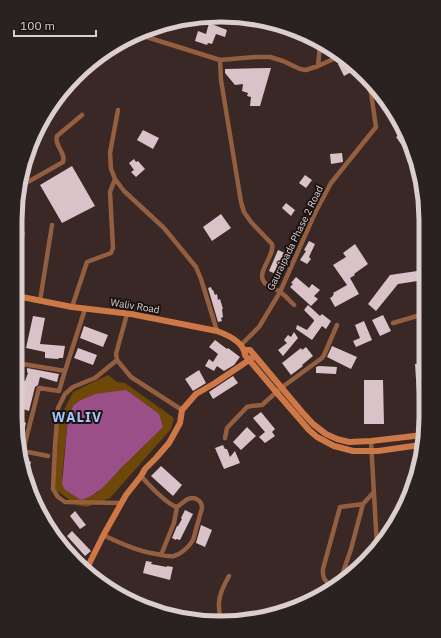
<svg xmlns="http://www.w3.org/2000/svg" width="441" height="638" font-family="'IBM Plex Sans',sans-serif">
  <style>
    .green { fill: #6d4809; fill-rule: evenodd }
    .water { fill: #9a4f89 }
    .building { fill: #d9c3c9 }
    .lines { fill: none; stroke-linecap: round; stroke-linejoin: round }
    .street { stroke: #945e40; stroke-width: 4.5 }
    .secondary { stroke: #cd7846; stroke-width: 6 }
    .labels { text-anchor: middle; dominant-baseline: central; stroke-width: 4; stroke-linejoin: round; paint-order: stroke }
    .street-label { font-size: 10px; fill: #dbcfce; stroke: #1b1312 }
    .district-label { font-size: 14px; font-weight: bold; letter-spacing: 1px; fill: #a7c2f6; stroke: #1b1312 }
    .rim { fill: none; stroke: #dbcfce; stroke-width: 5 }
  </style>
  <rect width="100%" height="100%" fill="#392826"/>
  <!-- green -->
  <path class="green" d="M108 375 117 382 125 383 174 418 171 429 110 498 87 507 76 505 55 489V461L59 420 73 392ZM73 406 125 464 97 493 81 500 65 490 62 476 68 418Z"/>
  <!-- water -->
  <path class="water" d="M126 390 159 414 163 427C150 440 137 452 124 465 111 478 100 495 81 500L65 490 62 484 68 418 73 406 79 401 95 394Z"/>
  <!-- building -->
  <path class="building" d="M209 23 227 30 225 37 216 34 212 44 208 43 207 45 195 41 198 31 206 34Z
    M274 26 299 31 314 40 291 36V34L273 31Z
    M344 61 349 64 353 71 344 76 338 64Z
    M271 68 260 106H250L251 97 247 96 248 93 242 91 243 84 235 85 225 73V69Z
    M143 130 159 138 153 149 137 140Z
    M405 132 408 140 401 144 396 137Z
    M342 153 343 162 331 164 330 154Z
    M414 157 418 169 413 172 407 160Z
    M134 159 136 162 138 161 145 169 136 177 131 172 134 170 129 163Z
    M72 166 95 206 62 223 40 185Z
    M305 175 312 180 306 188 299 183Z
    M286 203 295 210 291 216 282 208Z
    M221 214 231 228 212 241 203 227Z
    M309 241 315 244 309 257 311 259 307 264 300 260 306 251 304 250Z
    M355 244 368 264 354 274 355 275 350 278 359 294 335 307 330 298 333 296V295L334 294 333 293 347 285 333 265 346 257 343 253Z
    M278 250 287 254 278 275 269 271Z
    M424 270V280L398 284 376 311 368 304 390 275Z
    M296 277 309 288 312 284 320 290 314 296 318 299 311 306 290 287 293 284 291 283Z
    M211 287 212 290H213L215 295 217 294 218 300 220 299 223 309H222L223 317 221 318 222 321 218 322 208 288Z
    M308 305 320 316 322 314 331 321 326 329 322 326 312 340 296 329 297 325 307 330 314 321V320L304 310Z
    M383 315 391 331 380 336 372 320Z
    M33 316 45 318 40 344 65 346 63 358H59L58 359 45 358V352L26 348Z
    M364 321 372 340 356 347 353 341 360 338 355 325Z
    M84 326 108 335 103 347 80 338Z
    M294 332 298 338 283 356 278 350 287 343 284 340 288 335 291 337Z
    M215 340 227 349 228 348 240 357 234 365 224 371 217 366 214 371 205 366 209 359 213 362 218 354 209 347Z
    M332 346 357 357 351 369 327 357Z
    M306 347 313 356 302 365 303 366 291 375 282 363 301 348 302 350Z
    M78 348 97 355 93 365 74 358Z
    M425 363 426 395H417L415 364Z
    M319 366 337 367 336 374 316 373V367Z
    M27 368 59 374 57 382 40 377 38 385 35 387 29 411 17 407 24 381H25L28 373 27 372Z
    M199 370 206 383 193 391 185 379Z
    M233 376 238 383 213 399 209 392Z
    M364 380H383L384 424H364Z
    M261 412 275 429 272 432 275 436 265 443 259 437 265 432 253 418Z
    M17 419 26 423 19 450 16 422Z
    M247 427 256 436 241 450 233 442Z
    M223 445 225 449H227L230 457 235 451 240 463 224 469 215 448Z
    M21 460 25 462 26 460 31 462 26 479 22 471Z
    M161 466 182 485 173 496 151 476Z
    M185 510 193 514 180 540 176 539V540L172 538 177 526H178L182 519 181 518Z
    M75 511 86 525 80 529 70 516Z
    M201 525 212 530 205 547 196 543Z
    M72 531 91 551 85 556 67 536Z
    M146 561 152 562 151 564 167 567V566L173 567 170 580 143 573Z"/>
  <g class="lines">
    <!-- street -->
    <path class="street" d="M137 34 220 60 255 57H270L283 61 300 69 306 70 318 66 338 57
      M220 60 221 80 241 202 244 212 251 222 272 244C275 256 256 272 264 282 268 287 275 288 280 292 285 295 289 300 294 305
      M318 66 320 45
      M118 110 110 153 111 169 115 179 124 191 164 228 196 267 201 279 217 331
      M19 187 63 162C66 152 54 146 57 136L82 115
      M17 269 23 233
      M40 301 52 225
      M72 307 87 262 111 253 113 248 110 192 115 179
      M127 314 116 354 117 360 131 377 182 410
      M393 323 417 316H424
      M241 345 259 327 280 292 315 213 331 183 376 127 371 93 362 72
      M117 360 95 378 73 387 65 394 58 408 55 446 53 489 58 497 65 502 121 503
      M17 363 65 371
      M225 438 227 428 247 407 251 406 262 405 281 388 322 358 324 355 337 325
      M371 441 377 547
      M48 456 23 451 39 388 59 391 65 371 85 309
      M103 535C120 543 137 551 156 554 162 555 168 557 174 556 181 554 189 547 193 540L202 508C202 505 201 502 198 500 190 494 183 503 177 507 166 504 149 485 141 476
      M161 555 174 523 177 507
      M340 581 351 549 363 504
      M332 587C326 581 322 579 323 569L340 507 363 504 373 493
      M221 620C216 602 220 592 229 576"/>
    <!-- secondary -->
    <path class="secondary" d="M17 296 72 307 131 314 217 331C228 335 244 342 245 355L277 393 309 430 317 437 334 446 353 451H378L420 445
      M245 350H250L302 412 313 424 326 434 337 439 349 442 371 441 423 435
      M85 572 104 534 126 495 141 476 145 469 156 458 169 443 180 423 182 410 196 394 215 383 255 356"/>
  </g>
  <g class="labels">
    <!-- street labels -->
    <g class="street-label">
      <text transform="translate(295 238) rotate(-64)">Gauraipada Phase 2 Road</text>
      <text transform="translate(135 306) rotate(9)">Waliv Road</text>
    </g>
    <!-- district labels -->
    <g class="district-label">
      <text x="77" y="417">WALIV</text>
    </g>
  </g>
  <!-- crop -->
  <path d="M0 0H441V638H0ZM220 22H221A198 198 0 0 1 419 220V418A198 198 0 0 1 221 616H220A198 198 0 0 1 22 418V220A198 198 0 0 1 220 22Z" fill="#2a2221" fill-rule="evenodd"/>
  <path class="rim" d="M220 22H221A198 198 0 0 1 419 220V418A198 198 0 0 1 221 616H220A198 198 0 0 1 22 418V220A198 198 0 0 1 220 22Z"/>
  <!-- scale -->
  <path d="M14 30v6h82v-6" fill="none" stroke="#dbcfce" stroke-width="2"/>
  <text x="20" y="30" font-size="12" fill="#dbcfce" stroke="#1b1312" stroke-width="3" paint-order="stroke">100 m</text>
</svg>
